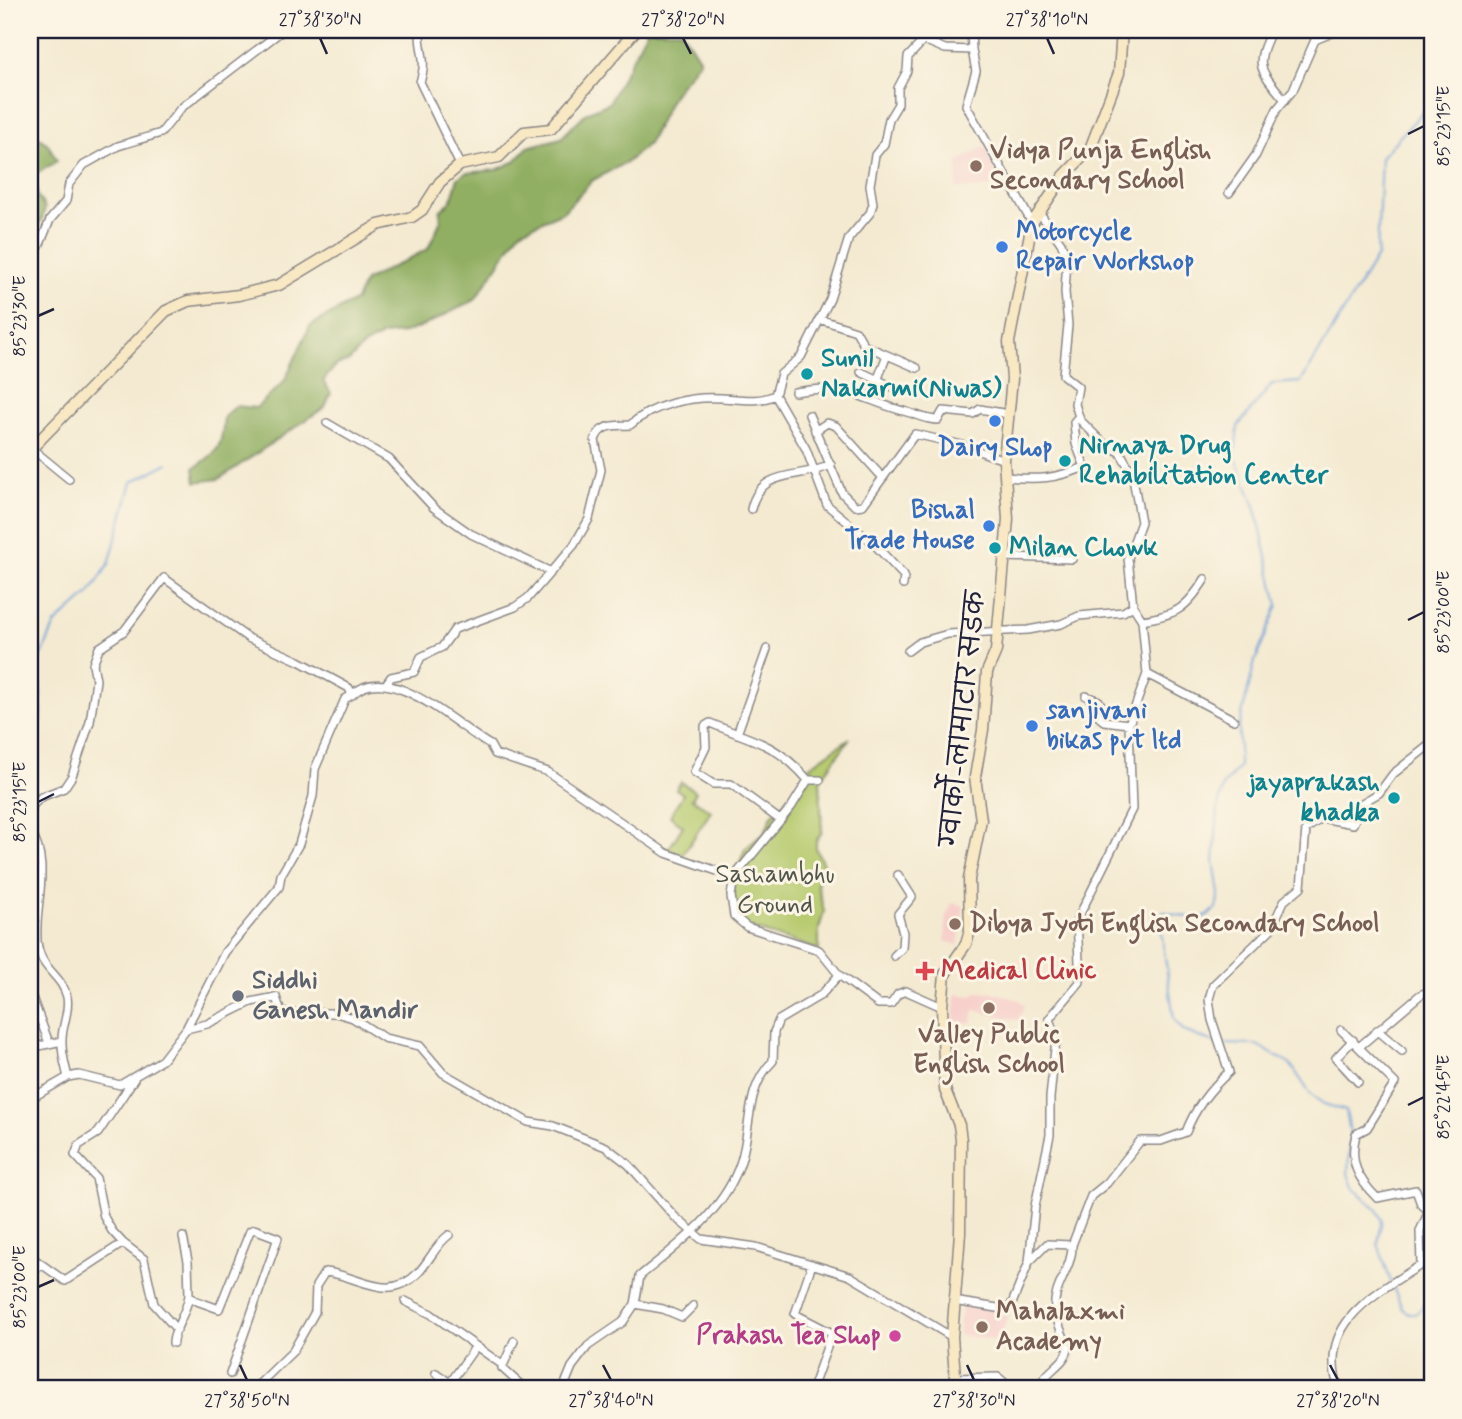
<svg xmlns="http://www.w3.org/2000/svg" width="1462" height="1419" font-family="Mynerve,'Playpen Sans Deva',sans-serif">
  <style>
    .built { fill: #f7d0cc }
    .green { fill: #b7cb6f; stroke: #6c7655; stroke-width: 2 }
    .forest { fill: #91af62; stroke: #5a684e; stroke-width: 2 }
    .lines { fill: none; stroke-linecap: round; stroke-linejoin: round }
    .stream { stroke: #6d9dd6; stroke-width: 2 }
    .street-casing { stroke: #8b8686; stroke-width: 10 }
    .secondary-casing { stroke: #8b8686; stroke-width: 13 }
    .street { stroke: #fff; stroke-width: 7 }
    .secondary { stroke: #f8e8c3; stroke-width: 10 }
    .ticks { fill: none; stroke: #22223b; stroke-width: 2.5 }
    .education-dot { fill: #8d6e63; stroke: #fcf5e5; stroke-width: 2.5 }
    .shop-dot { fill: #3f7fe0; stroke: #fcf5e5; stroke-width: 2.5 }
    .culture-dot { fill: #0f9aa8; stroke: #fcf5e5; stroke-width: 2.5 }
    .health-dot { fill: #e0444e; stroke: #fcf5e5; stroke-width: 2.5 }
    .worship-dot { fill: #6b7280; stroke: #fcf5e5; stroke-width: 2.5 }
    .hotel-dot { fill: #d1479c; stroke: #fcf5e5; stroke-width: 2.5 }
    .labels { text-anchor: middle; dominant-baseline: central; stroke-width: 6; stroke-linejoin: round; paint-order: stroke }
    .education-label { font-size: 26px; font-weight: bold; fill: #785e54; stroke: #fcf5e5; text-anchor: start }
    .shop-label { font-size: 26px; font-weight: bold; fill: #366cbe; stroke: #fcf5e5; text-anchor: start }
    .culture-label { font-size: 26px; font-weight: bold; fill: #0d838f; stroke: #fcf5e5; text-anchor: start }
    .street-label { font-size: 26px; fill: #22223b; stroke: #fcf5e5 }
    .park-label { font-size: 26px; fill: #4f554b; stroke: #fcf5e5 }
    .health-label { font-size: 26px; font-weight: bold; fill: #be3a42; stroke: #fcf5e5; text-anchor: start }
    .worship-label { font-size: 26px; font-weight: bold; fill: #5b616d; stroke: #fcf5e5; text-anchor: start }
    .hotel-label { font-size: 26px; font-weight: bold; fill: #b23c85; stroke: #fcf5e5; text-anchor: end }
    .neatline { fill: none; stroke: #22223b; stroke-width: 2.5 }
    .ticks-label { font-size: 18px; text-anchor: middle; fill: #22223b }
  </style>
  <rect width="100%" height="100%" fill="#fcf5e5"/>
  <filter id="ink" filterUnits="userSpaceOnUse"><feTurbulence type="fractalNoise" baseFrequency=".0143" numOctaves="2"/><feDisplacementMap in="SourceGraphic" scale="14" xChannelSelector="R" yChannelSelector="G"/><feConvolveMatrix kernelMatrix="1 2 1 2 8 2 1 2 1" color-interpolation-filters="sRGB"/></filter>
  <filter id="wash" filterUnits="userSpaceOnUse"><feTurbulence type="fractalNoise" baseFrequency=".00686" numOctaves="4" result="noise"/><feDisplacementMap in="SourceGraphic" scale="28" xChannelSelector="R" yChannelSelector="G"/><feGaussianBlur stdDeviation="1.57" result="paint"/><feColorMatrix in="noise" values="0 0 0 0 0 0 0 0 0 0 0 0 0 0 0 0 0 1.4 0 .05"/><feComposite in="paint" operator="in"/></filter>
  <g filter="url(#wash)">
    <rect width="100%" height="100%" fill="#f4ead1"/>
    <!-- built -->
    <path class="built" d="M985 146 1000 182 986 188 956 189 958 162Z
      M952 903 964 906 958 945 945 941 946 916Z
      M976 992 996 993 1019 1000 1025 1005 1018 1020 974 1010 972 1023 954 1022 956 994 973 996Z
      M962 1305 1009 1312 1000 1341 958 1335Z"/>
    <!-- green -->
    <path class="green" d="M850 738 820 780 822 832 816 841V849L824 866 817 884 824 911 819 929V950L747 927 734 916 733 881 745 849 765 832 772 815 792 795 810 766Z
      M681 782 696 792 692 799 711 811 680 859 666 853 683 826 670 816 683 794 676 789Z"/>
    <!-- forest -->
    <path class="forest" d="M647 30H681L700 60 674 93 648 144 627 162 593 180 563 212 520 231 475 300 425 325 404 333 383 335 363 346 349 361 336 365 323 381 331 393 325 407 219 479 196 482 194 468C219 452 222 447 224 417L236 406 256 408 284 382 310 326 356 300 365 281 428 249 441 220 440 211 451 201 458 178 465 173 496 170 514 162 528 147 561 138 586 113 609 103Z
      M30 132 48 144 57 161 36 174 37 195 45 208 42 220 30 233Z"/>
    <g class="lines">
      <!-- stream -->
      <path class="stream" d="M30 744 37 738 42 714 38 664 55 624 90 593 109 564 132 482 168 463
        M1224 1044 1257 1045 1291 1065 1311 1095 1324 1104 1346 1111 1350 1133 1348 1174 1353 1187 1377 1210 1382 1220 1378 1244 1391 1282
        M1219 1045 1184 1031 1174 1019 1159 916 1163 912 1197 919 1208 916 1216 908 1219 894 1214 861 1218 807 1223 786 1239 767V727L1255 661 1278 605 1256 509 1235 456 1238 426 1272 384 1301 382 1377 256 1381 157 1432 102
        M1393 1287 1402 1308 1409 1314H1416L1432 1296"/>
    </g>
  </g>
  <g filter="url(#ink)">
    <g class="lines">
      <!-- street casing -->
      <g class="street-casing">
        <path id="street" d="M420 30C419 53 428 58 420 82L460 165
          M971 30 972 50
          M1272 30C1253 66 1260 70 1285 100
          M924 40 945 49 972 50 976 71 966 105 1032 223
          M1229 193 1256 155 1277 109 1293 90 1315 40 1339 30
          M30 268 50 220 66 201 69 184 84 165 118 146 161 133 181 108 283 30
          M819 319 856 331 864 345 917 368
          M861 372 893 387
          M795 392C849 382 860 400 907 412 918 415 926 420 938 420L943 411 973 414 980 409 1008 414
          M775 395 806 449 827 505 874 544 904 576 903 585
          M870 399 887 355
          M809 415 842 493 855 506 863 505 915 434 962 445 1004 460
          M327 423 389 459 434 508 471 534 551 572
          M815 431 827 423 836 426 883 478
          M31 448 69 479
          M1006 477C1039 480 1054 479 1085 467L1076 444 1074 422 1079 416
          M751 509C761 467 797 480 831 465
          M1004 557 1072 559
          M1142 620C1176 615 1186 609 1205 579
          M908 651 920 642 948 634 1028 630 1061 624 1079 616 1123 612 1133 606
          M1147 674 1234 720
          M386 684 391 677 414 672 421 657 442 647 455 629 515 607 528 598 574 545 589 519 601 470 595 440C601 423 615 426 630 425 654 404 691 396 722 398 740 399 759 403 775 395L781 374 801 357 830 299 849 238 870 213 873 204 870 185 875 155 884 144 889 119 898 104V88L907 71 908 57 924 40 910 30
          M1086 696 1099 701 1102 707 1100 718 1104 721 1129 724
          M737 734 767 649
          M30 816 33 805 41 797 64 788 72 776 90 722 96 680 93 664 99 648 124 631 164 578 248 638 299 661 349 688 352 695C388 658 459 728 490 745L495 754 548 772 666 853 734 877 731 896 734 916 747 927 819 950 839 975
          M780 820 731 784H713L694 772 706 747 705 726 710 723C755 742 775 742 808 780
          M30 830C52 866 34 902 37 941 40 971 61 973 67 997 70 1011 62 1025 62 1039 61 1052 65 1065 68 1077
          M734 877 792 806 808 780H820
          M894 956 902 948 903 933 898 914 912 897 898 875
          M30 992 49 1043
          M186 1029 225 952 279 887 281 875 299 844 313 796 315 769 345 699 352 695
          M1341 1030 1395 1083 1367 1128 1356 1134C1349 1162 1357 1178 1377 1198L1416 1190 1421 1204 1429 1211
          M1377 1030 1402 1051
          M1353 1040 1336 1058 1358 1082
          M1360 1046 1420 995 1432 990
          M30 1048 62 1041
          M134 1079 98 1133 79 1145 75 1155 96 1178 104 1217 112 1231 123 1243 144 1259 154 1304 177 1330
          M30 1099 68 1077 79 1075 120 1085 162 1060 186 1029 207 1024 251 1002 276 997 281 1013H336L353 1018 384 1038 420 1046 443 1073 528 1122 553 1126 606 1147 628 1164 675 1217 701 1239 756 1247 850 1276 952 1337
          M183 1237 188 1261 189 1295 194 1300 219 1309 250 1231 254 1229 278 1238 230 1374
          M30 1256 65 1281 123 1243
          M1029 1262 1035 1206 1050 1135V1098L1056 1039 1049 1019 1080 982 1077 920 1132 809 1129 724 1147 674 1142 620 1133 606 1128 558 1141 522 1132 473 1120 452 1103 443 1080 420 1075 404 1078 387 1063 375 1068 325 1065 292 1067 258 1061 243 1039 212
          M30 1273 42 1265
          M405 1301 431 1314 501 1364
          M953 1301 1004 1309 1011 1306 1029 1262 1047 1244 1072 1245 1091 1196 1107 1183 1140 1141H1161L1186 1132C1195 1108 1210 1089 1229 1072L1212 1020 1209 999 1213 985 1271 929 1284 901 1301 887 1306 829 1322 818 1353 824 1362 803 1379 793 1393 774 1432 743
          M635 1304 663 1309 682 1317 693 1306
          M514 1341 502 1368 522 1386 530 1389
          M173 1343C172 1332 187 1313 189 1295
          M436 1373 450 1383 476 1346
          M955 1378 998 1377 1004 1382 1003 1389
          M239 1389 241 1388
          M254 1389 293 1351 315 1312 316 1286 325 1272C358 1275 388 1304 418 1273 429 1262 436 1244 449 1235
          M563 1389 572 1367 588 1346 623 1322 635 1304 640 1276C679 1244 725 1211 741 1161 752 1126 745 1088 773 1061L774 1032 779 1020 821 995 839 975 878 1004H891L898 994 906 991 942 1007
          M812 1389 832 1333 795 1314 812 1264
          M1039 1389C1043 1371 1066 1365 1068 1348 1064 1336 1056 1322 1055 1310 1052 1287 1073 1268 1072 1245
          M1339 1389C1316 1324 1374 1294 1421 1265L1420 1231 1429 1211 1432 1189"/>
      </g>
      <!-- secondary casing -->
      <g class="secondary-casing">
        <path id="secondary" d="M30 450 166 311 188 301 239 295 279 285 378 225 412 217 422 210 440 182 460 165 499 157 524 132 551 129 636 30
          M956 1389 952 1337 960 1233 961 1140 959 1125 945 1090 942 1007 945 974 966 944 970 930 969 879 981 820 975 777 983 730 987 672 996 651 1008 519 1004 460 1012 379 1009 342 1032 223 1064 176 1090 149 1119 73 1122 30"/>
      </g>
      <!-- street -->
      <use href="#street" class="street"/>
      <!-- secondary -->
      <use href="#secondary" class="secondary"/>
    </g>
  </g>
  <!-- ticks -->
  <path class="ticks" d="M320 38 327 54M683 38 691 54M1047 38 1054 54M1408 134 1424 126M38 316 54 309M1408 620 1424 612M38 802 54 794M1408 1105 1424 1097M38 1287 54 1280M240 1365 247 1380M603 1365 611 1380M967 1365 974 1380M1330 1365 1338 1380"/>
  <!-- markers -->
  <g class="education-dot">
    <circle cx="976" cy="166" r="7"/>
    <circle cx="955" cy="924" r="7"/>
    <circle cx="989" cy="1008" r="7"/>
    <circle cx="982" cy="1327" r="7"/>
  </g>
  <g class="shop-dot">
    <circle cx="1002" cy="247" r="7"/>
    <circle cx="995" cy="421" r="7"/>
    <circle cx="989" cy="526" r="7"/>
    <circle cx="1032" cy="726" r="7"/>
  </g>
  <g class="culture-dot">
    <circle cx="807" cy="374" r="7"/>
    <circle cx="1065" cy="461" r="7"/>
    <circle cx="995" cy="548" r="7"/>
    <circle cx="1394" cy="798" r="7"/>
  </g>
  <path class="health-dot" d="M921.5 960.5h7v7h7v7h-7v7h-7v-7h-7v-7h7z"/>
  <circle class="worship-dot" cx="238" cy="996" r="7"/>
  <circle class="hotel-dot" cx="895" cy="1336" r="7"/>
  <g class="labels">
    <!-- education labels -->
    <g class="education-label">
      <text x="990" y="151">Vidya Punja English<tspan x="990" dy="30">Secondary School</tspan></text>
      <text x="969" y="924">Dibya Jyoti English Secondary School</text>
      <text x="989" y="1035" text-anchor="middle">Valley Public<tspan x="989" dy="30">English School</tspan></text>
      <text x="996" y="1312">Mahalaxmi<tspan x="996" dy="30">Academy</tspan></text>
    </g>
    <!-- shop labels -->
    <g class="shop-label">
      <text x="1016" y="232">Motorcycle<tspan x="1016" dy="30">Repair Workshop</tspan></text>
      <text x="995" y="448" text-anchor="middle">Dairy Shop</text>
      <text x="975" y="511" text-anchor="end">Bishal<tspan x="975" dy="30">Trade House</tspan></text>
      <text x="1046" y="711">sanjivani<tspan x="1046" dy="30">bikas pvt ltd</tspan></text>
    </g>
    <!-- culture labels -->
    <g class="culture-label">
      <text x="821" y="359">Sunil<tspan x="821" dy="30">Nakarmi(Niwas)</tspan></text>
      <text x="1079" y="446">Nirnaya Drug<tspan x="1079" dy="30">Rehabilitation Center</tspan></text>
      <text x="1009" y="548">Milan Chowk</text>
      <text x="1380" y="783" text-anchor="end">jayaprakash<tspan x="1380" dy="30">khadka</tspan></text>
    </g>
    <!-- street labels -->
    <g class="street-label">
      <text transform="translate(964 719) rotate(-84)">ग्वार्को-लामाटार सडक</text>
    </g>
    <!-- park labels -->
    <g class="park-label">
      <text x="775" y="875">Sashambhu<tspan x="775" dy="30">Ground</tspan></text>
    </g>
    <!-- health labels -->
    <g class="health-label">
      <text x="941" y="971">Medical Clinic</text>
    </g>
    <!-- worship labels -->
    <g class="worship-label">
      <text x="252" y="981">Siddhi<tspan x="252" dy="30">Ganesh Mandir</tspan></text>
    </g>
    <!-- hotel labels -->
    <g class="hotel-label">
      <text x="881" y="1336">Prakash Tea Shop</text>
    </g>
  </g>
  <!-- margin -->
  <rect width="1462" height="1419" fill="none" stroke="#fcf5e5" stroke-width="77"/>
  <rect x="38" y="38" width="1386" height="1342" class="neatline"/>
  <g class="ticks-label">
    <text x="320" y="25">27°38'30"N</text>
    <text x="683" y="25">27°38'20"N</text>
    <text x="1047" y="25">27°38'10"N</text>
    <text transform="translate(1443 126) rotate(-90)" y="6">85°23'15"E</text>
    <text transform="translate(19 316) rotate(-90)" y="6">85°23'30"E</text>
    <text transform="translate(1443 612) rotate(-90)" y="6">85°23'00"E</text>
    <text transform="translate(19 802) rotate(-90)" y="6">85°23'15"E</text>
    <text transform="translate(1443 1097) rotate(-90)" y="6">85°22'45"E</text>
    <text transform="translate(19 1287) rotate(-90)" y="6">85°23'00"E</text>
    <text x="247" y="1406">27°38'50"N</text>
    <text x="611" y="1406">27°38'40"N</text>
    <text x="974" y="1406">27°38'30"N</text>
    <text x="1338" y="1406">27°38'20"N</text>
  </g>
</svg>
